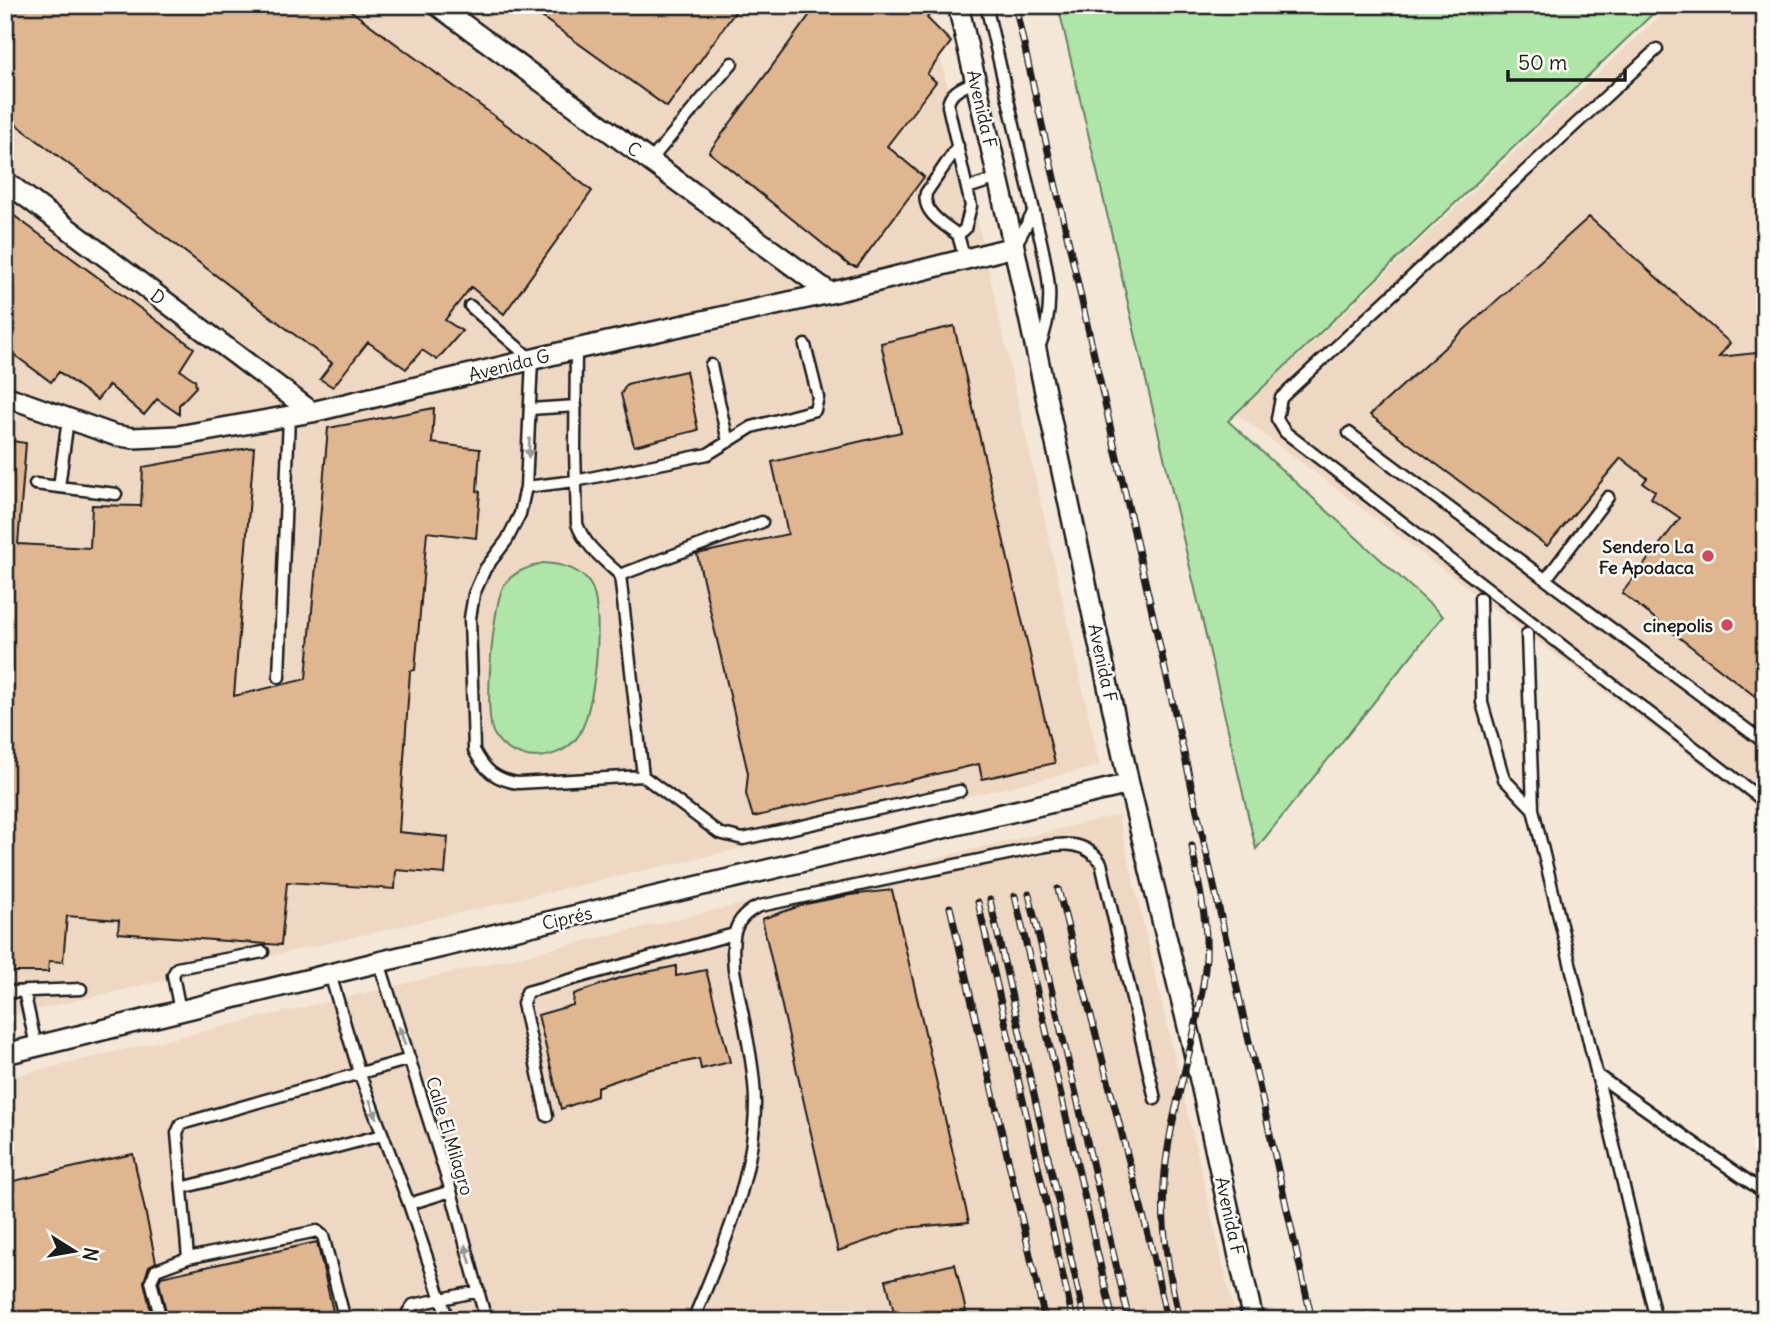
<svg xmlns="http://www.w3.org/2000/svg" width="1770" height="1325" font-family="Delius,sans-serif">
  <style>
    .built { fill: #eed8c3 }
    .green { fill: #afe5a8; stroke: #668062; stroke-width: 2 }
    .building { fill: #e0b691; stroke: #1c1c1c; stroke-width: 2 }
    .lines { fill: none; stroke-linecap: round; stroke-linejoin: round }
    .service-casing { stroke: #1c1c1c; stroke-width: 15 }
    .minor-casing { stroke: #1c1c1c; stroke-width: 24 }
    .service { stroke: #fdfcf7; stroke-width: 10 }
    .minor { stroke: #fdfcf7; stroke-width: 19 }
    .rail-casing { stroke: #1c1c1c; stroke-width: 7 }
    .rail { stroke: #fdfcf7; stroke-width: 4.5; stroke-dasharray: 13; stroke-linecap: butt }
    .oneway { fill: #989794 }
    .poi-dot { fill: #d1495b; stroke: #fdfcf7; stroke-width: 2.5 }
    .labels { text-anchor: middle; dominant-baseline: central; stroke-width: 5; stroke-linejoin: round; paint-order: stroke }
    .street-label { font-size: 18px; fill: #1c1c1c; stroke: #fdfcf7 }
    .poi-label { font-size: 18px; font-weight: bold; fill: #1c1c1c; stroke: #fdfcf7; text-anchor: end }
  </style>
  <rect width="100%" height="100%" fill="#f4e7d8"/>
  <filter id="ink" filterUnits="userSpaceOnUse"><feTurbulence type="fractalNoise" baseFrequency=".0143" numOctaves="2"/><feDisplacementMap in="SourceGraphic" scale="14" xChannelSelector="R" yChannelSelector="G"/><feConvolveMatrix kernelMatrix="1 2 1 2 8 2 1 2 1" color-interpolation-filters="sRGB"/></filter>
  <g filter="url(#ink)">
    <!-- built -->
    <path class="built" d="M5 5H929L1100 766 5 1017Z
      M1671 5H1765V813L1237 414Z
      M1118 815 1236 1320H5V1078Z"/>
    <!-- green -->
    <path class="green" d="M1058 5H1662L1228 421 1443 616 1256 849Z
      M543 563C561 564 580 568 590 584 606 608 595 718 576 739 555 764 510 763 494 734 483 716 493 605 503 587 511 572 529 567 543 563Z"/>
    <!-- building -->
    <path class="building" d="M5 5H343L519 134 592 191 504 314 471 287 445 320 462 331 437 360 422 350 406 369 368 342 333 387 320 379 332 363 5 116Z
      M525 5H740L667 107Z
      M817 5H937L927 18 951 42 927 74 936 82 887 146 924 177 857 267 849 265 709 152Z
      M5 209 194 348 180 370 195 380 196 387 179 405V414L157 399 144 415 109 385 97 400 59 372 51 382 5 348Z
      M1589 217 1730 343 1719 357 1765 352V704L1622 593 1680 518 1651 498 1655 491 1643 483 1647 478 1621 458 1547 546 1370 415Z
      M954 326 1055 763 982 779 979 764 753 817 746 794 748 773 697 554 788 534 772 462 901 432 881 343Z
      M686 371 698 430 634 446 621 394 627 384Z
      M434 408 432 443 480 449 477 491 480 492 476 538 427 532 415 670 410 671 399 832 448 837 445 874 396 870 395 889 287 882 281 945 118 933 119 920 67 916 63 962 49 961 48 972H11L13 960 5 959V440L26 443 18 544 90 548 92 505 141 506 143 467 254 447 234 696 306 679 328 428Z
      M892 890 969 1222 904 1228 838 1251 762 919 806 904 850 895Z
      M676 966V976L706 970 730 1062 701 1069 699 1059 647 1070 597 1087V1096L561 1109 538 1015 573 1005 574 994 623 977Z
      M133 1154 156 1262 149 1266 144 1282 153 1320H5V1183Z
      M317 1242 335 1320H168L159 1282 161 1277Z
      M955 1264 968 1320H896L886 1280Z"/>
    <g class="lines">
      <!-- service casing -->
      <g class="service-casing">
        <path id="service" d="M986 5 1034 211 1015 246
          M1657 49 1281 398 1277 419 1285 432 1765 802
          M650 161 732 63
          M968 188 998 178
          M1034 211C1045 262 1060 300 1038 350
          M958 235C944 224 922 213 926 193L958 146
          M965 260 958 235 965 229 971 206 948 106C949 91 964 87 976 81
          M470 306 532 360 526 487 520 514 507 540 485 569 474 594 470 618 474 750C484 770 496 780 518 783L643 776 620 575 762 522
          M576 349 575 448 577 524C585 546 604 560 620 575
          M711 365 728 442
          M530 409 576 406
          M68 419 59 487 116 494
          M1349 433 1765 743
          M35 484 59 487
          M526 487 575 481 708 454 752 427 815 410 818 397 805 345
          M1546 579 1608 497
          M1480 598 1482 703 1504 779 1533 809
          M1527 634 1533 809 1656 1320
          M279 677 289 416
          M643 776 719 833 743 839 960 791
          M379 962 451 1191 486 1320
          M330 974 360 1075 409 1204 448 1320
          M24 991 36 1046
          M5 992 81 989
          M180 1011 173 975 177 968 263 952
          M1597 1075 1765 1193
          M547 1116 523 1003 527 992 734 934
          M182 1188 382 1135
          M409 1204 451 1191
          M188 1258 177 1133 181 1124 410 1059
          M161 1320 151 1281 156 1270 188 1258 317 1231 323 1236 345 1320
          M409 1320 408 1312 413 1305 479 1291
          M693 1320C721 1254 755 1176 755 1103 755 1064 741 1011 734 970 732 942 730 918 760 906L1041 847C1065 843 1086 841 1101 863L1155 1099"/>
      </g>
      <!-- minor casing -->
      <g class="minor-casing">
        <path id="minor" d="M437 5 830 293
          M958 5 1014 247 1129 784 1191 1039 1253 1320
          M5 181 312 412
          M5 396 114 435 133 438 178 436 312 412 576 349 830 293 1014 247
          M5 1054 379 962 1129 784"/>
      </g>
      <!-- service -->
      <use href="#service" class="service"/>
      <!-- minor -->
      <use href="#minor" class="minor"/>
      <!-- rail casing -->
      <g class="rail-casing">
        <path id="rail" d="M1015 5 1312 1320
          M1058 889 1150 1242 1167 1320
          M1029 894 1129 1320
          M1015 896 1113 1320
          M990 900 1085 1320
          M978 902 1073 1320
          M950 907 1045 1320
          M1179 1320C1169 1273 1161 1231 1164 1183 1169 1106 1201 1033 1206 957 1208 920 1198 883 1192 846"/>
      </g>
      <!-- rail -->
      <use href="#rail" class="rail"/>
    </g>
    <!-- one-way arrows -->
    <defs><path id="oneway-solid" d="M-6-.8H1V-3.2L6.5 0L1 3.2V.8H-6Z" transform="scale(1.75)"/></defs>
    <g class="oneway">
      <use href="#oneway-solid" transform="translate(529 448) rotate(93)"/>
      <use href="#oneway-solid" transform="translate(402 1036) rotate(-108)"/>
      <use href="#oneway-solid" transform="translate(373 1109) rotate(70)"/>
      <use href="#oneway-solid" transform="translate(468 1254) rotate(-106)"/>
    </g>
  </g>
  <!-- markers -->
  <g class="poi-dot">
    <circle cx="1708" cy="556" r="7"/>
    <circle cx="1727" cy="625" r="7"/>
  </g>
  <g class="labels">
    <!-- street labels -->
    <g class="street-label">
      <text transform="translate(982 109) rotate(77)">Avenida F</text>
      <text transform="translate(634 149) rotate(36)">C</text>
      <text transform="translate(158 297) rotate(37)">D</text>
      <text transform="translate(509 365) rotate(-14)">Avenida G</text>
      <text transform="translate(1103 663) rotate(78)">Avenida F</text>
      <text transform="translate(567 918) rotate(-13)">Ciprés</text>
      <text transform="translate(450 1136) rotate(73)">Calle El Milagro</text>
      <text transform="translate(1230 1216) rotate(78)">Avenida F</text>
    </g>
    <!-- poi labels -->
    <g class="poi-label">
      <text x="1694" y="546">Sendero La<tspan x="1694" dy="21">Fe Apodaca</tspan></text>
      <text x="1713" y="625">cinepolis</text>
    </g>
  </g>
  <!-- margin -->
  <rect width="1770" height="1325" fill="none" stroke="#fdfcf7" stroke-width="28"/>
  <rect x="14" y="14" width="1742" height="1297" fill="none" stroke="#1c1c1c" stroke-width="2.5" filter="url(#ink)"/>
  <!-- north arrow -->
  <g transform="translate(74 1251) rotate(101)" stroke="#fdfcf7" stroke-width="5" paint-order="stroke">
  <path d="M0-5L12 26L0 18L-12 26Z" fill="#1c1c1c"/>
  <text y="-10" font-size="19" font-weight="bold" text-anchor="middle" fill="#1c1c1c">N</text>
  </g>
  <!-- scale -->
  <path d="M1508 70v10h117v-10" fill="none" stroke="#1c1c1c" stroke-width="3.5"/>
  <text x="1518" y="70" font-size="21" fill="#1c1c1c" stroke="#fdfcf7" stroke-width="5" paint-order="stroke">50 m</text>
</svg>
